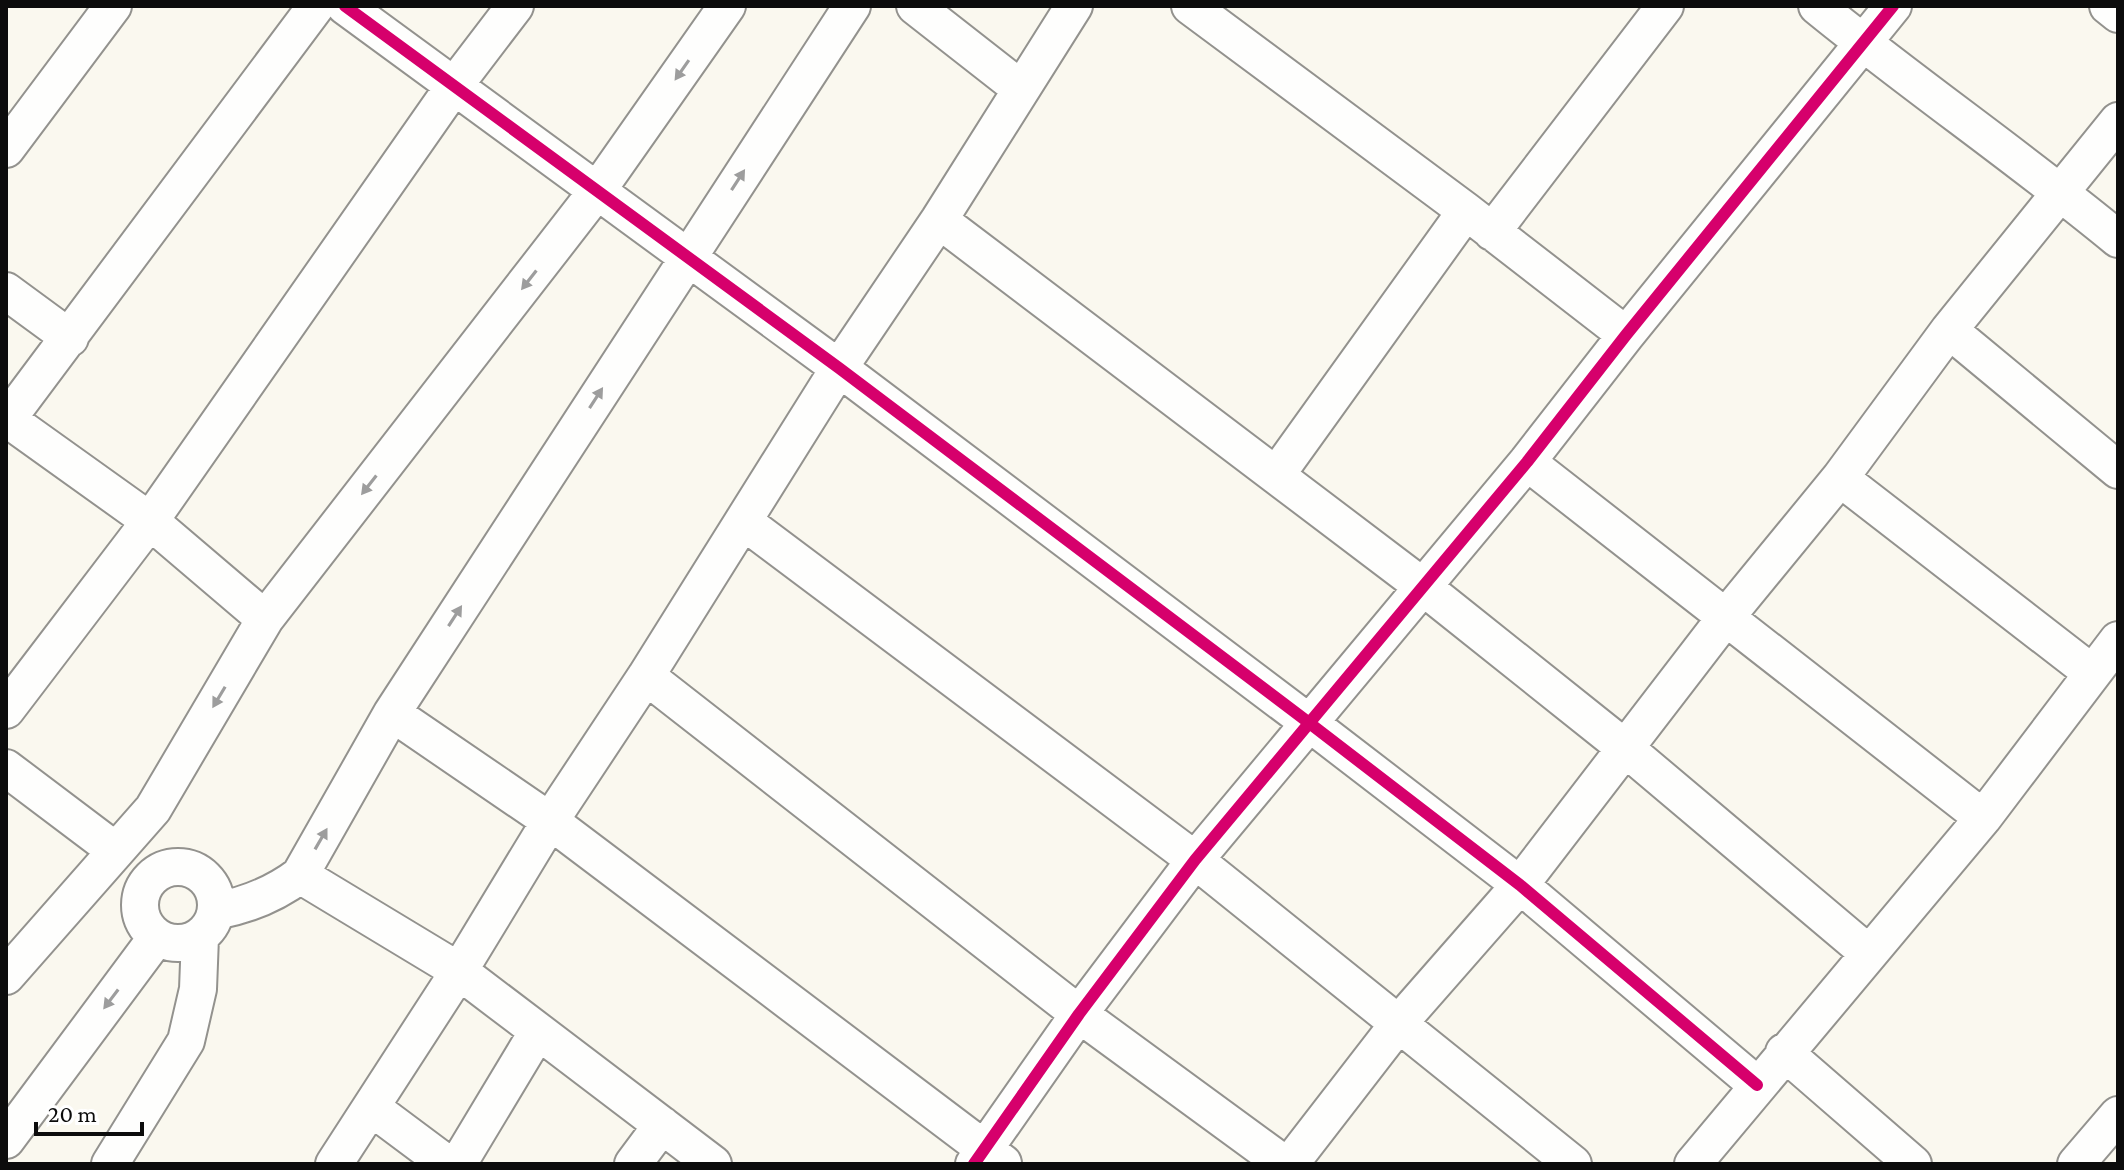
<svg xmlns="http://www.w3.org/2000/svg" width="2124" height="1170" font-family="'Crimson Pro',serif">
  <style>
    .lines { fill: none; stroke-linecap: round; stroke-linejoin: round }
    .street-casing { stroke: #93928e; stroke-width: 40 }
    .street { stroke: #fefefd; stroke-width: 36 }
    .cycleway-casing { stroke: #fff; stroke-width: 17 }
    .cycleway { stroke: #d6006c; stroke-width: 12 }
    .oneway { fill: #9d9d9d }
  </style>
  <rect width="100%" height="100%" fill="#faf8ef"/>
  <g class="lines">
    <!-- street casing -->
    <g class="street-casing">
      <path id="street" d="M345 6 839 368 1308 722 1520 885 1757 1085
        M915 6 1021 89
        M1190 6 1466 211 1626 335
        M1817 6C1915 86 2020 158 2118 239
        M2108 6 2118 14
        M6 149 113 6
        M939 220 1422 586 1625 748 1868 953
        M1492 232 1665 6
        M6 291 70 338
        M1949 330 2118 470
        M6 418 150 521 265 619
        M6 421 316 6
        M1527 462 1983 818
        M1277 474 1466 211
        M1840 478 2092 673
        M743 521 1195 860 1573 1164
        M646 676 1079 1014 1284 1164
        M6 710 150 521 454 86 515 6
        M392 713 550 821 1003 1163
        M6 768 116 851
        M140 905a38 38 0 1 1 76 0a38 38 0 1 1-76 0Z
        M300 875 459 971 713 1164
        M216 911C248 905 275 894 300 875L392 713 852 6
        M6 976 153 809 265 619 597 191 727 6
        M1784 1052 1913 1164
        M372 1108 447 1164
        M6 1140 157 937
        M110 1164 186 1041 198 989 200 937
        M334 1164 459 971 550 821 646 676 839 368 939 220 1074 6
        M458 1164 538 1031
        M633 1164 662 1125
        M974 1164 1079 1014 1195 860 1527 462 1626 335 1893 6
        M1290 1164 1399 1023 1520 885 1726 617 1840 478 1949 330 2118 121
        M1693 1164 1983 818 2118 640
        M2076 1164 2118 1115"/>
    </g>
    <!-- street -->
    <use href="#street" class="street"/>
    <!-- cycleway casing -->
    <g class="cycleway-casing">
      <path id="cycleway" d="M345 6 839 368 1308 722 1520 885 1757 1085
        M974 1164 1079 1014 1195 860 1527 462 1626 335 1893 6"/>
    </g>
    <!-- cycleway -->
    <use href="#cycleway" class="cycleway"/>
  </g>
  <!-- one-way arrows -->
  <defs><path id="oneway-solid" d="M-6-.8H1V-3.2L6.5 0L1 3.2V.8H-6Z" transform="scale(2)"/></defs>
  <g class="oneway">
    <use href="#oneway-solid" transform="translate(682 70) rotate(125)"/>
    <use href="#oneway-solid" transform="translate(738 180) rotate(-57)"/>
    <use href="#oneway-solid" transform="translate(529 280) rotate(128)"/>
    <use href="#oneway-solid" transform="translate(596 398) rotate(-57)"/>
    <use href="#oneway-solid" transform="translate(369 485) rotate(128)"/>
    <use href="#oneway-solid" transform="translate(455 616) rotate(-57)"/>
    <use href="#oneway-solid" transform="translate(219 697) rotate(121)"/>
    <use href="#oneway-solid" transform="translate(321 839) rotate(-60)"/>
    <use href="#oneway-solid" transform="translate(111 999) rotate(127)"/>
  </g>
  <!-- border -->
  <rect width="2124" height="1170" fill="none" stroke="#0c0c0c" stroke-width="16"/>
  <!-- scale -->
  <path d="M36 1122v12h106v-12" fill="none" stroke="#0c0c0c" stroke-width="4"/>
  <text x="48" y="1122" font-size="24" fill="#0c0c0c" stroke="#ffffff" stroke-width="6" paint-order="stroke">20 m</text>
</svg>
